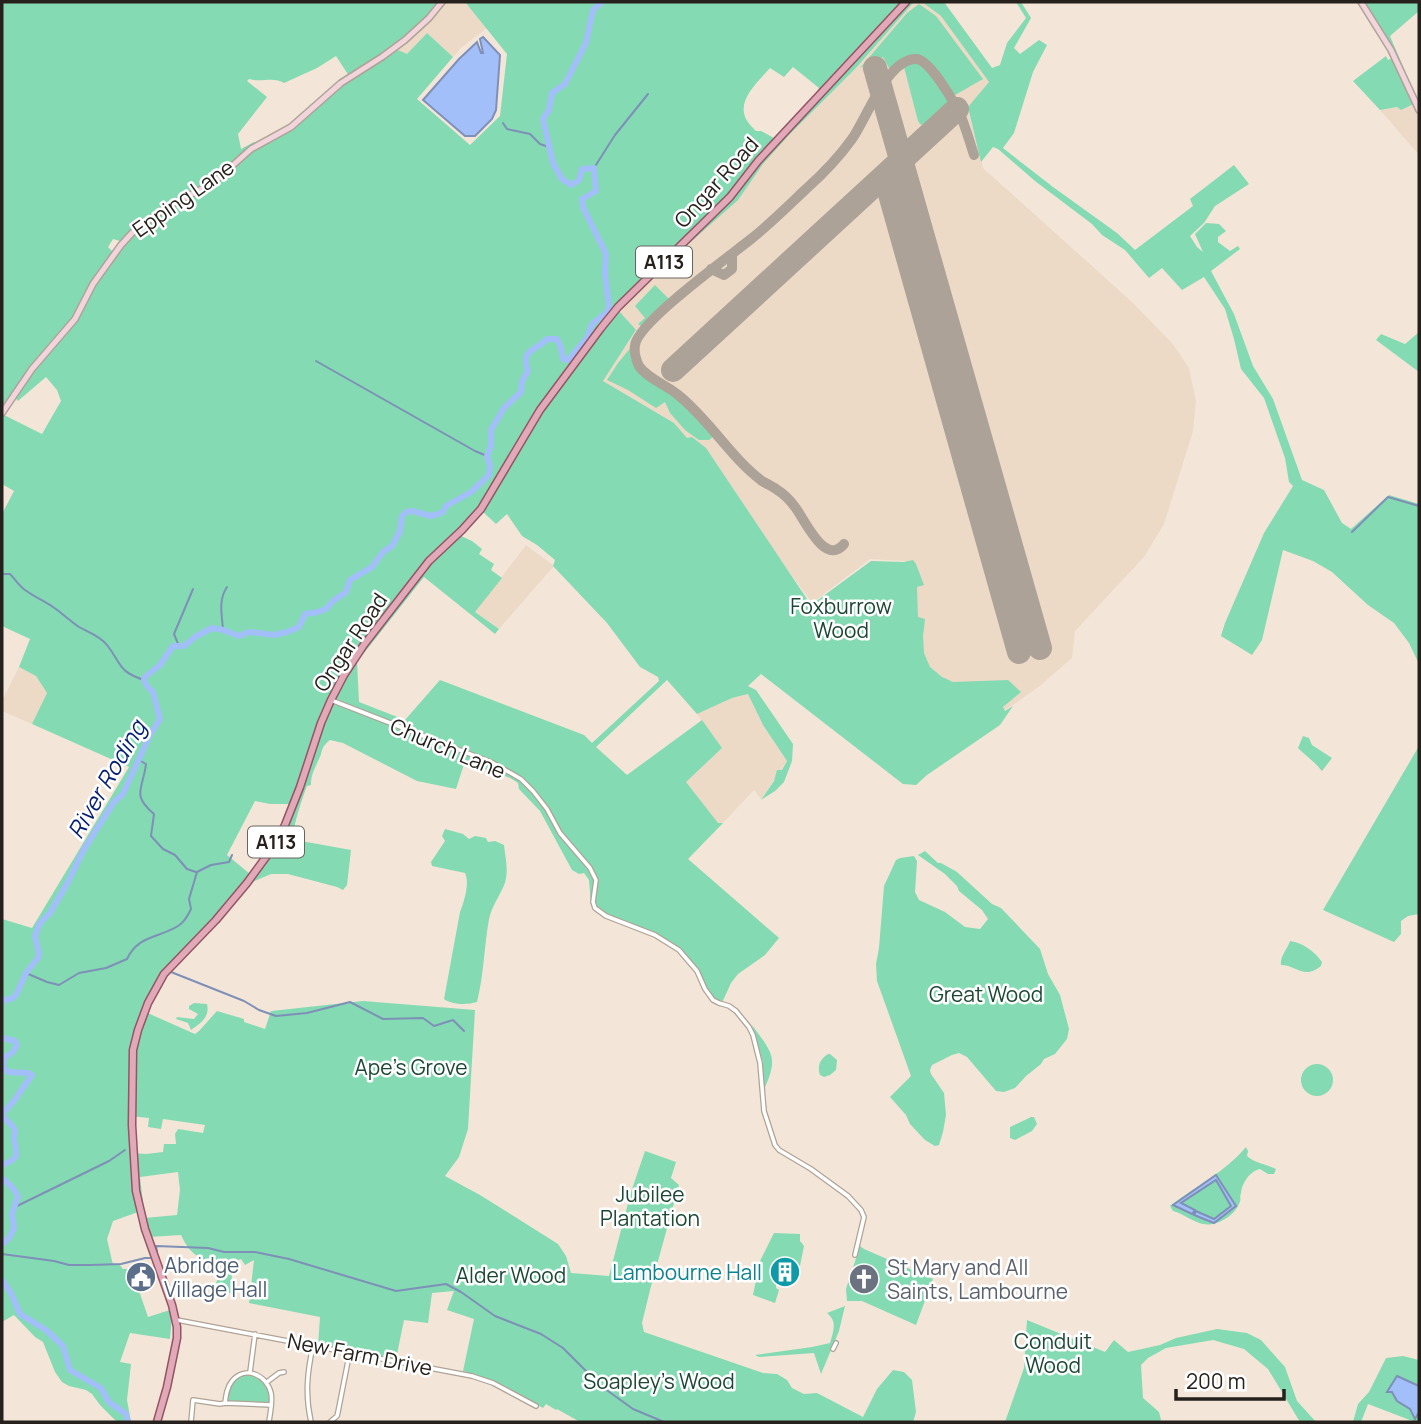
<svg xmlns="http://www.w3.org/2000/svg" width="1421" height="1424" font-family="Manrope,sans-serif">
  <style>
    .built { fill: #ecdac6 }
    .green { fill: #84dab2; fill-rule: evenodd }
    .water { fill: #a3bffa; stroke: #7e90b7; stroke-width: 2 }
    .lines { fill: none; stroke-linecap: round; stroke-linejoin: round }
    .stream { stroke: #7e90b7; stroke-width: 2 }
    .river { stroke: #a3bffa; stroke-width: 6 }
    .taxiway { stroke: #aca297; stroke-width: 10 }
    .runway { stroke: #aca297; stroke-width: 24 }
    .street-casing { stroke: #afa396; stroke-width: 6 }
    .secondary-casing { stroke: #afa396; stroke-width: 8 }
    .primary-casing { stroke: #945564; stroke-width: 9 }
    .street { stroke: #fff; stroke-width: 3.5 }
    .secondary { stroke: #f1d4dc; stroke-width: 5 }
    .primary { stroke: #e2aab9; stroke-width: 6 }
    .labels { text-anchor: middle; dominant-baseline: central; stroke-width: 5; stroke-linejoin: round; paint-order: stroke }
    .shield { fill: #fff; stroke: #676460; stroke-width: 2 }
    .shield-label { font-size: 19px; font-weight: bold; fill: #26211c }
    .street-label { font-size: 21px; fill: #26211c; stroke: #fff }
    .park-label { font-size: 21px; fill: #1d4735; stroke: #fff }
    .service-label { font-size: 21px; fill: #4e5e75; stroke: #fff; text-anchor: start }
    .worship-label { font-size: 21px; fill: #5b616d; stroke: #fff; text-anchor: start }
    .culture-label { font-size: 21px; fill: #0d838f; stroke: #fff; text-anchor: end }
    .water-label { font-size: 23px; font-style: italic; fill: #061f71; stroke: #fff }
  </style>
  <rect width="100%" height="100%" fill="#f3e6d8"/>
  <!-- built -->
  <path class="built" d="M446 2H465L487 28 462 47 453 57 427 33 407 55 398 50 437 12Z
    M914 2H922L941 16 989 82 968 108 983 168 1131 301 1173 344 1189 368 1196 401 1193 431 1164 524 1144 557 1075 631 1072 658 1041 685 1016 703 932 757 922 724 905 561 870 559 812 603 711 466 674 423 603 381 636 331 619 312 676 255 789 135 855 69Z
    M1414 105 1419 115V155L1380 110 1398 107 1401 110Z
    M526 545 554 566 499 629 475 612Z
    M19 667 36 676 47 693 32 724 2 711V701Z
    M748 694 763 725 787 761 761 799 754 790 723 823 718 824 685 782 722 748 697 714 732 698Z"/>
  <!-- green -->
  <path class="green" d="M2 2H439C416 33 383 57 349 76L336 56 317 68 284 83C274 76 261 83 249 79L247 81 267 97 238 134 241 149 254 142 256 144 211 182 165 206 138 224 120 241 113 239 108 247 113 252 75 314 31 367 2 410Z
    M465 2H914L855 69 789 135 763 164 738 200 676 255 619 311 636 330 603 381 674 423 687 438 692 437 706 448 811 605 871 561 904 562 913 560 916 564 924 585 917 587 918 617 925 619 923 636 924 653 930 667 942 677 953 682 1008 680 1021 692 1003 707 1005 711 1013 706 1000 725 927 775 916 785 903 784 761 674 748 686 756 690 793 744 792 761 784 782 775 791 761 800 774 781 777 770H782L787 761 763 725 748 694 732 698 697 714 667 680 596 747 627 775 702 720 722 748 686 782 718 823H723L688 859 779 938 765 955 738 974 731 983 720 1007 706 994 695 971 678 951 646 933 597 913 591 905 589 880 584 873 579 874 572 870 540 811 519 789 518 783C509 776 501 775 491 772 482 768 474 764 465 761L456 789 417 781 343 743 330 740C319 749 324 751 318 761 314 770 311 775 311 785L307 786C304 794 290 832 295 838 297 840 299 840 301 841L351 850 347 885 343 890 337 887 288 874H271L250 883 277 843 299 781 290 804H270L255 801 227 855 250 874 227 905 165 969 143 1011 195 1034 199 1031 217 1011 244 1019V1022L265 1029 271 1011 363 1001 475 1010 468 1129 459 1157 445 1176 480 1195 558 1244 566 1256 571 1273 609 1276 631 1192 645 1151 676 1162 671 1178 679 1185 650 1290 642 1323 644 1332 763 1373 777 1374 787 1380 792 1388 804 1394 817 1393 863 1417 877 1389 893 1370 904 1372 912 1380 916 1412 913 1422H580L557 1409 556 1410 546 1404 543 1408 494 1382 463 1371 474 1319 447 1310 454 1291 432 1293 428 1323 404 1320 396 1359 318 1346 320 1317 249 1303 254 1260 245 1265 241 1259 236 1261 238 1269 232 1273 231 1294 216 1283 224 1268 221 1263C200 1260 190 1255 181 1235L149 1237 144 1218 177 1215 180 1190 178 1172 140 1177 144 1211 138 1212 113 1221 107 1239 113 1265 119 1264 123 1269H128L133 1285H137L148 1317 170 1310 172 1315 170 1339 130 1333 120 1362 131 1364 127 1400 131 1422H117L100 1405 92 1394 86 1390 69 1386 62 1382 55 1372 43 1342 35 1337 14 1315 2 1322V919L32 928 129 767 32 724 47 693 36 676 19 667 30 639 2 626V514L14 491 2 484V418L4 415 42 434 61 401 57 390 46 377 18 401 15 397 32 371 79 316 94 285 130 238 158 214 190 199 214 184 246 156 278 136 342 85 398 50 407 54 427 33 453 57 417 99 470 145 500 116 507 54ZM793 67 819 88 816 95 774 138 761 131H756C752 127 747 122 745 117 738 98 759 81 770 68L784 77ZM482 511 496 524 507 514 522 536 537 545 555 560 553 566 607 623 640 667 658 677 659 681 592 743 584 735 440 680 405 720 359 702 357 662 424 577 495 634 499 629 475 612 502 578 491 570 494 564 479 554 482 549 472 541 459 535 427 565 447 541ZM130 1116 149 1118 148 1127 161 1129 163 1119 205 1125 203 1133 178 1129 175 1134 176 1144H164L163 1152 146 1154 131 1153Z
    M922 2H944L992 68 1000 65 1007 43 1026 18 1016 2H1021L1031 18 1014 48 1020 54 1039 40 1047 45 1033 72 1014 133 1003 148 1053 187 1117 233 1135 250 1193 206 1190 199 1234 165 1249 184 1215 206 1204 223 1190 236 1197 247 1203 252 1195 234 1206 223 1219 224 1226 231 1218 237V242L1230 251 1238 246 1240 249 1211 271 1234 314 1253 366 1273 399 1302 480 1324 490 1342 523 1351 529 1389 495 1419 504V664L1409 643 1394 623 1368 605 1332 572 1313 561 1283 550 1262 640 1252 655 1221 636 1225 623 1264 533 1293 486 1289 482 1285 458 1264 398 1241 369 1234 339 1225 309 1204 277 1182 290 1162 268 1149 278 1125 250 1102 235 1092 224 1035 181 998 149 993 147 981 162 968 107 989 82 941 16Z
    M1363 2H1419V11L1390 36 1418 102Z
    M919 4 936 16 983 79 955 95C936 70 922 37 890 70L883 57 860 68 907 13Z
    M1386 56 1388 60 1393 58 1414 104 1401 110 1397 107 1380 110 1353 81Z
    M916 61 928 68 949 101 923 125 920 124 918 121 904 67 910 62Z
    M655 285 669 299 641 326 638 324 645 318 635 306Z
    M1419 332V372L1376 340 1381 334 1405 344Z
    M632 346V358L636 367 658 386 683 402 715 435 709 440H699L685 430 670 413 665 402 656 408 628 390 607 380 618 363Z
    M1303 736 1309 738 1312 745 1332 758 1322 771C1315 762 1306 756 1298 748Z
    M1419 746V914L1408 916 1401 921V934L1394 942 1323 910Z
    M445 829 463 834 469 839 475 836 486 838 488 842 495 841 504 845C505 855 508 868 506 878 505 889 492 904 489 919 484 947 484 974 477 1002 467 1005 452 1005 444 999L460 912C464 902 470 883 465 873L432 866 431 862 445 841 442 836Z
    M925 851 938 863H941L957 872 992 904 1001 908 1040 949 1048 974 1060 995 1069 1029 1067 1039 1055 1054 1044 1059 1041 1064 1026 1076 1015 1088 1004 1092 996 1091 967 1057 959 1053 952 1055 932 1065 930 1070 931 1074 944 1093 946 1115 943 1132 939 1145 935 1146 925 1140 910 1124 906 1115 890 1097 911 1076 877 981 876 964 879 948 884 886 896 860 900 858 914 856 917 861 915 892 919 900 945 912 965 927 980 929 988 919 982 910 959 891 957 886 945 874 918 855Z
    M1290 941C1303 943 1314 951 1322 962L1321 966C1304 980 1296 965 1281 965 1280 956 1287 950 1290 941Z
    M194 1003 207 1004C210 1017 201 1023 191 1030L188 1023 176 1019 177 1017 194 1019 198 1014 189 1009V1006Z
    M752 1025C773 1054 779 1057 763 1092V1062Z
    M828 1054H830L837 1060 836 1070 830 1075 824 1077 820 1075C817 1066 820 1059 828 1054Z
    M1301 1080a16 16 0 1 1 32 0a16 16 0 1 1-32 0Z
    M1031 1117H1034L1037 1124 1032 1131 1015 1140 1010 1138V1127Z
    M1246 1147 1248 1151 1247 1156C1254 1163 1266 1164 1276 1169L1274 1174H1268L1260 1169C1250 1171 1242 1183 1241 1193 1239 1199 1242 1198 1239 1204 1234 1216 1216 1227 1203 1224 1193 1222 1184 1214 1173 1211L1170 1206C1196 1186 1225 1172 1246 1147Z
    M774 1233 800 1234V1241L804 1246 799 1271 791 1269 790 1265 782 1264 780 1275 782 1279 781 1283 776 1285V1288L779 1290 775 1303 753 1295 760 1261Z
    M860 1246 864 1249 933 1279 916 1325 862 1301H847L846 1289Z
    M845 1306 839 1331 821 1374 814 1353 759 1357 755 1355 812 1347 830 1343C833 1332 838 1322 827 1313Z
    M1027 1320 1105 1352 1114 1340 1128 1352 1160 1345 1176 1338 1217 1329 1247 1333 1261 1340 1285 1367 1297 1401 1316 1422H1300L1268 1369 1244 1349 1213 1340 1166 1348 1148 1358 1141 1365 1143 1398 1159 1412 1161 1420 1159 1422H1005L1024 1368Z
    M1403 1356 1419 1360V1386L1397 1376 1388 1392H1392L1397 1401 1410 1409 1415 1418 1419 1412V1422H1415L1368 1404 1361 1422H1353L1358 1404 1369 1392 1386 1358Z
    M249 1374C264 1379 270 1388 269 1403L227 1401C229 1384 233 1378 249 1374Z"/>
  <!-- water -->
  <path class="water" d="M483 37 500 55 496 110 492 119 475 136H465L423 100 459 59 477 42 481 53H483L480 39Z
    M1216 1175 1236 1206 1214 1223 1194 1215 1196 1211 1214 1219 1231 1206 1216 1180 1181 1203 1195 1210 1192 1214 1173 1205Z
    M1397 1376 1419 1386V1412L1415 1419 1410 1409 1397 1401 1392 1392H1387Z"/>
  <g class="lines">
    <!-- stream -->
    <path class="stream" d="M503 123 507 129 530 134 540 144 549 147
      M594 168 615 135 648 94
      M316 361 475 451 487 456
      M1352 532 1388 497 1419 506
      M2 574H10C15 579 19 586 25 590 33 596 44 601 53 607 62 613 70 621 79 627 88 632 100 636 107 645 122 664 117 671 144 680
      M223 630C222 615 218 600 227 587
      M179 646 174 634 193 589
      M139 760 146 764C143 789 131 795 154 814L151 836 163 849 175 855 187 869 196 872
      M171 972 244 1001 259 1010 276 1016 307 1013 350 1002 383 1019 423 1018 434 1026 453 1020 464 1031
      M26 973 47 982 59 985 79 973 106 968 127 959C138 935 159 938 178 926 185 922 188 915 191 909L189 899 197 872 211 865 229 862 232 855
      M13 1208 109 1161 125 1150
      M157 1252 156 1246 208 1248 224 1252H255L289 1259 396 1291 446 1284 461 1292 495 1316 541 1334 563 1348 601 1386 633 1409 664 1422
      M2 1254 54 1261 69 1265H91L121 1264 145 1258H150"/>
    <!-- river -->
    <path class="river" d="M2 1001 13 998 16 995 26 973 38 958 39 954 35 936 40 923 50 913 68 882 83 851 114 802 123 794 150 735 160 719 153 692 147 686 144 680 145 677 160 665 173 646H184L195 637 212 628 223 630 239 636 249 632 274 635 287 632 299 627 305 614 318 612 326 609 333 601 346 592 350 580 372 567 383 552 392 546 400 531 402 516 406 512 412 511 431 516 438 514 443 512 446 506 471 492 489 475 490 465 487 456 491 446V430L504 408 521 392 522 381 528 371C520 349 536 351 547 339H557L561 348 563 359 568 360 587 338 592 324 607 312 609 306 605 274 606 254 583 207 582 199 596 191 594 168 582 169 579 180 571 185 562 179 553 163 543 119 549 110 552 93 565 84 586 43 593 10 602 2
      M2 1038 15 1041 17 1045 13 1052 4 1058 3 1067 8 1072 28 1073 32 1075 13 1102 2 1114C5 1121 9 1121 13 1127 18 1134 14 1131 14 1138 16 1155 22 1157 2 1165
      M2 1178 13 1188 18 1196 12 1214 14 1228 9 1238 2 1244
      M2 1280 11 1293 20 1314 46 1330 63 1346 70 1370 101 1388 109 1402 126 1414 128 1422"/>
    <!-- taxiway -->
    <path class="taxiway" d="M711 269 724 275 732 269V254
      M844 544C825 567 805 520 795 507 790 500 784 494 776 489 772 486 767 484 762 481 730 457 709 419 677 394 666 385 647 378 639 366 636 360 634 351 635 345 638 322 730 256 751 239 770 224 788 206 806 189 823 174 839 157 852 139 867 118 887 59 916 59 929 59 952 99 958 110 965 124 969 140 974 155"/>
    <!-- runway -->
    <path class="runway" d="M875 68 1040 648
      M886 180 1019 652
      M673 370 957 109"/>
    <!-- street casing -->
    <g class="street-casing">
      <path id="street" d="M331 700 493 763 521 779 533 791 547 809 560 833 590 868 596 880 593 902 595 908 606 916 655 935 679 950 697 971 705 989 713 1000 719 1003 729 1006 736 1011 749 1027 753 1035 760 1063 764 1111 775 1145 779 1150 811 1169 848 1196 861 1210 864 1217 855 1255
        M177 1320 472 1376 493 1383 536 1406
        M833 1349 836 1343
        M250 1372 255 1334
        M267 1382 279 1373 284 1372
        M225 1403C226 1395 227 1387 232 1381 245 1365 267 1375 271 1393 273 1403 270 1413 269 1422
        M191 1422 193 1400 220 1404 225 1403 271 1405
        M311 1422C305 1395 307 1373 313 1346
        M330 1422 337 1416 338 1412 348 1361"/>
    </g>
    <!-- secondary casing -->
    <g class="secondary-casing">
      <path id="secondary" d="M1361 2 1391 50 1419 110
        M2 413 32 369 75 319 93 284 121 245 132 233 165 208 213 183 251 149 291 127 341 83 382 57 405 40 429 18 442 2"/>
    </g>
    <!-- primary casing -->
    <g class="primary-casing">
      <path id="primary" d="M157 1422 167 1387 177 1338V1327L172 1305 145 1229 136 1191 132 1125 133 1050 138 1030 148 1003 164 974 216 920 247 883 274 846 285 825 300 787 321 723 331 700 344 675 363 646 429 561 462 530 481 509 540 410 601 328 618 307 730 197 758 161 906 2"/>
    </g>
    <!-- street -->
    <use href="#street" class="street"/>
    <!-- secondary -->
    <use href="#secondary" class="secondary"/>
    <!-- primary -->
    <use href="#primary" class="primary"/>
  </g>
  <!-- icons -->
  <defs>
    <g id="building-disc" transform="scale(1.575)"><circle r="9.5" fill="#0f9aa8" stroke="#fff"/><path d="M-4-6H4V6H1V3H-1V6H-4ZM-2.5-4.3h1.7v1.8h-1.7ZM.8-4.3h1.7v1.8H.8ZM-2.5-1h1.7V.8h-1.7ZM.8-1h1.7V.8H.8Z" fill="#fff"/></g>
    <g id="civic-disc" transform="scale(1.575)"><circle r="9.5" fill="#5c6f8a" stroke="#fff"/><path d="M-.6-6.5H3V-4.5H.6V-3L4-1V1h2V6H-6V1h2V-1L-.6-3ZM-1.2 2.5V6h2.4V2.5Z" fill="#fff"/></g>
    <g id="church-disc" transform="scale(1.575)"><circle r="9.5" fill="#6b7280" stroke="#fff"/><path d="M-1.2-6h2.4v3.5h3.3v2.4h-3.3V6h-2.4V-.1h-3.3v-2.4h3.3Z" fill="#fff"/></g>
  </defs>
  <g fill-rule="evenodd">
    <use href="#building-disc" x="785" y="1272"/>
    <use href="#civic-disc" x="141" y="1277"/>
    <use href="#church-disc" x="864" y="1279"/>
  </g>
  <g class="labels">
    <!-- shield labels -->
    <g class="shield">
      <rect x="636" y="246.5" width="56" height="31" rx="5"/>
      <rect x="248" y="826.5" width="56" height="31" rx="5"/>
    </g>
    <g class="shield-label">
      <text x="664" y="262">A113</text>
      <text x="276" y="842">A113</text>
    </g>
    <!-- street labels -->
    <g class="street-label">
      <text transform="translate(716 182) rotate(-48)">Ongar Road</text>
      <text transform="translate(183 198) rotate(-35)">Epping Lane</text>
      <text transform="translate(350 642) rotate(-56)">Ongar Road</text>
      <text transform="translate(448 748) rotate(23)">Church Lane</text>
      <text transform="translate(360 1354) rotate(11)">New Farm Drive</text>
    </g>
    <!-- park labels -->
    <g class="park-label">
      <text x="841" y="606">Foxburrow<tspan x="841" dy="24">Wood</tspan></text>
      <text x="986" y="994">Great Wood</text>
      <text x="411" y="1067">Ape's Grove</text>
      <text x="650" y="1194">Jubilee<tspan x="650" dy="24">Plantation</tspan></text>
      <text x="511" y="1275">Alder Wood</text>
      <text x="1053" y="1341">Conduit<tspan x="1053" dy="24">Wood</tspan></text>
      <text x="659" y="1381">Soapley's Wood</text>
    </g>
    <!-- service labels -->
    <g class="service-label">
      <text x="164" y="1265">Abridge<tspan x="164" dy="24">Village Hall</tspan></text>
    </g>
    <!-- worship labels -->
    <g class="worship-label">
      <text x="887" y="1267">St Mary and All<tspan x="887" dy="24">Saints, Lambourne</tspan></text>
    </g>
    <!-- culture labels -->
    <g class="culture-label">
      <text x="762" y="1272">Lambourne Hall</text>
    </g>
    <!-- water labels -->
    <g class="water-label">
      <text transform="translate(106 779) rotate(-60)">River Roding</text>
    </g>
  </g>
  <!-- border -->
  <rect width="1421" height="1424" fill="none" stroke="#26211c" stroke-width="7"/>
  <!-- scale -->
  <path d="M1176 1389v10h108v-10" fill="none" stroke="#26211c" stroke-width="3.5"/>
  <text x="1186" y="1389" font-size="21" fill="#26211c" stroke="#ffffff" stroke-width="5" paint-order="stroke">200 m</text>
</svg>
